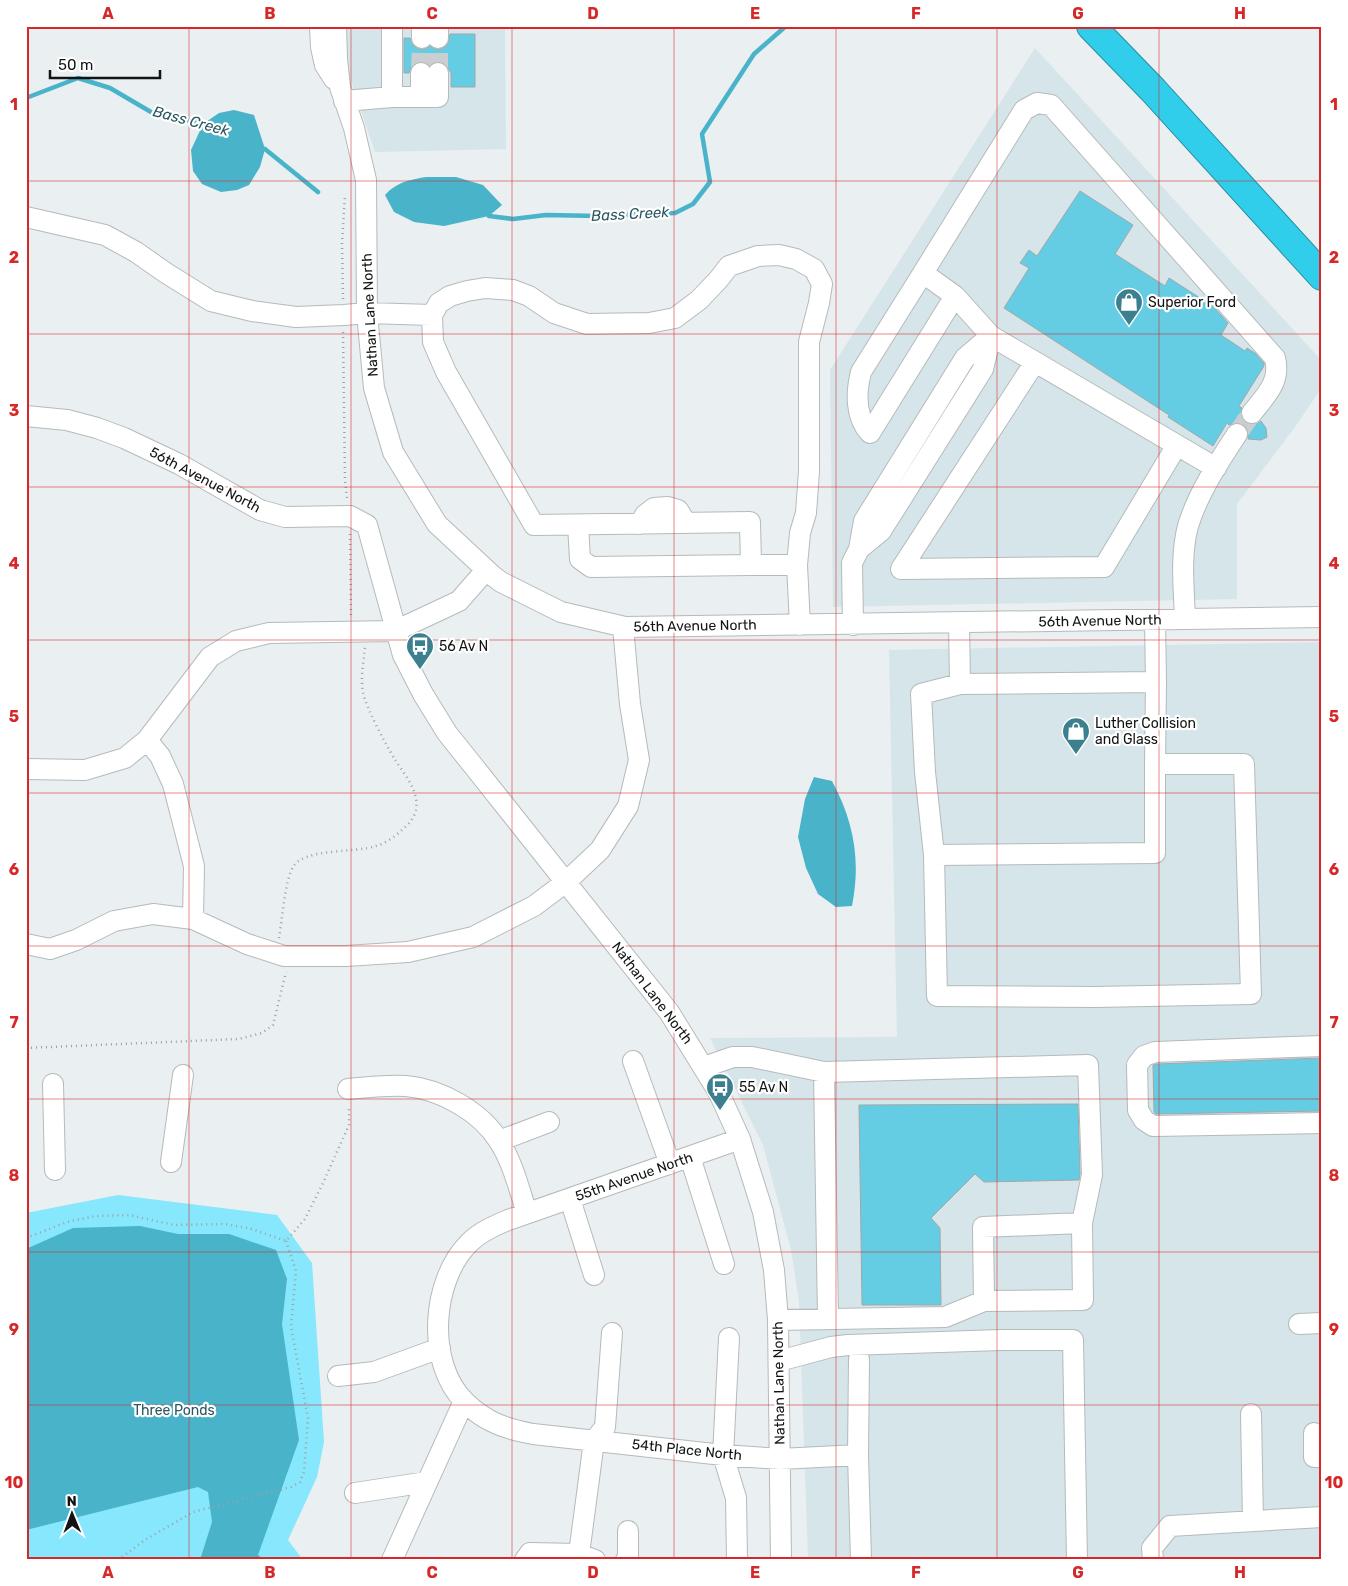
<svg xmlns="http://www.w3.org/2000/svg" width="1348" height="1586" font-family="Rubik,sans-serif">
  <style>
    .built { fill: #d6e5e9 }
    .green { fill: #87e7fc }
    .water { fill: #48b3c9 }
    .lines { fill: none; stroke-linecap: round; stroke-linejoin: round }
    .stream { stroke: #48b3c9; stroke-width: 4.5 }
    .building { fill: #65cde3; stroke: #a1a7a8 }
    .minor-tunnel { stroke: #caced0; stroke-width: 20; stroke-dasharray: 20 10; stroke-linecap: butt }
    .minor-casing { stroke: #b5babb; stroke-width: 22 }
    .highway-casing { stroke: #268da0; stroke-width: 30 }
    .path { stroke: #9da1a3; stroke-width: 2.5; stroke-dasharray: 1 4; stroke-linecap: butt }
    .minor { stroke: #fff; stroke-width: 20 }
    .highway { stroke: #30ceeb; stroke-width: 28 }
    .grid { fill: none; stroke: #d62828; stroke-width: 1; stroke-opacity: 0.55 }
    .labels { text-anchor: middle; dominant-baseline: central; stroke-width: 4.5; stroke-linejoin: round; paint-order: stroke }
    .poi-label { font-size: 14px; fill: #121414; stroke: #fff; text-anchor: start }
    .street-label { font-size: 14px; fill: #121414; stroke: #fff }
    .park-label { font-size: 14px; fill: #2b5862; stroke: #fff }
    .water-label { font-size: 15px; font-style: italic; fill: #295761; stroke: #fff }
    .neatline { fill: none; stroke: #d62828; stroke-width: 2 }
    .grid-label { font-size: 16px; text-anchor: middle; font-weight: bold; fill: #d62828 }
  </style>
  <rect width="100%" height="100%" fill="#eaeff1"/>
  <!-- built -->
  <path class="built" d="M344 26H505L506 149 375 152 351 81 343 51Z
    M1035 48 1322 361V387L1295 427 1237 504V599L833 607 830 370Z
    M1322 642V1560H808L799 1301 791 1250 763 1145 710 1038 897 1037 889 650Z"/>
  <!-- green -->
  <path class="green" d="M118 1195 277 1215 312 1263 324 1442 317 1477 288 1540 303 1560H26V1213Z"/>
  <!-- water -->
  <path class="water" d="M234 110 254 115 265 149 260 167 249 185 237 190 221 192 202 184 193 171 191 150 203 124 219 113Z
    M426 177H456L483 185 502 205 489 216 444 226 414 222 394 212 385 195C397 182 409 180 426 177Z
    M814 777 832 781C854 822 861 860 852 906L836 907 818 894 806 868 798 837 805 799Z
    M140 1226 178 1234H229L276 1250 287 1279 282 1324 299 1440 258 1555 264 1560H200L212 1522 208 1492 198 1487 26 1530V1249L73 1228Z"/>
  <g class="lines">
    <!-- stream -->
    <path class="stream" d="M26 98 78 78 110 88 151 112 203 124
      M265 149 318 192
      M489 216 513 219 546 215 599 216 675 213 693 204 710 182 702 134 754 54 786 26"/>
  </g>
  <!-- building -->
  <path class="building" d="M450 34H475V87H451V73L448 68 444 63 438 61 430 65 421 61 416 63 411 67 409 73H404V38H410L412 44 417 48 422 50 430 46 438 50 443 48 448 44Z
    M1080 191 1133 225 1115 254 1165 286 1169 278 1214 307 1228 323 1221 335 1245 351 1247 348 1255 353 1264 363V366L1239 406 1242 408 1241 417 1244 422 1251 425 1257 424 1261 421 1266 428 1267 437 1261 440 1248 439V429L1244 424 1237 422 1229 425 1227 423 1213 446 1168 417 1169 415 1004 308 1029 268 1020 263 1029 250 1037 256Z
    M1322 1058V1111L1156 1114 1154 1112 1153 1065 1157 1064Z
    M1078 1104 1080 1174 1079 1180 984 1182 975 1174 931 1218 940 1228 941 1305H862L859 1105Z"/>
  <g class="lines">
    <!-- minor-tunnel -->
    <path class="minor-tunnel" d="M421 73 422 38
      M438 73V38
      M1237 434 1252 413"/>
    <!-- minor casing -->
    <g class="minor-casing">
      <path id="minor" d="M320 26 321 47 325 65 334 79
        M336 26 337 59 340 87 354 128 366 180 367 313 374 388 393 452 437 524 493 576 501 582 561 612 625 627 1322 617
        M438 26V38
        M422 38V26
        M392 97H438V73
        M421 97V73
        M344 101 392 97V26
        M26 217 105 235 136 252 166 273 211 301 252 311 296 317 344 315 367 313 432 315
        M923 273 861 372C856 392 855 417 870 433L955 296
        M1035 362 901 569 1104 567 1177 445
        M26 416 67 420 97 428 124 438 179 464 260 510 285 517 350 516 367 525 403 655 423 694 447 733 475 768 669 1012 719 1093 740 1139 763 1212 774 1270 778 1320 781 1560
        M1216 468 991 336 955 296 923 273 1024 110 1037 103 1051 105 1275 358C1281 382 1266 395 1252 413
        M640 524 645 515 654 508 668 507 678 510 686 523
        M578 525 580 559 591 567 751 565
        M859 549 881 531 983 369 991 336
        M797 565H751L750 522 534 525 446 372 433 342 432 315 439 303 450 296 467 291 485 288 513 290 529 296 554 313 587 324 649 323 675 318 699 300 718 280 729 266 758 256 779 255 796 259 814 269 822 284 819 303 809 342V471L806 513 800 533 797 565 800 625
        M1185 619C1184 589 1180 556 1188 526 1198 493 1218 463 1237 434
        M959 623 960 684 1156 682 1155 620
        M853 625 852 563 859 549 864 521 965 358 991 336
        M960 684 921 694 925 772 934 855 937 996 1095 997 1251 994 1244 764H1155L1156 682
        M147 740 160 756 173 784 194 866 193 919
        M26 769 85 770 125 758 147 740 210 657 236 641 269 633 395 631 459 601 486 570
        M934 855 1155 853V764
        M26 944 50 949 76 940 114 921 153 914 193 919 247 944 284 956H346L408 952 473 937 534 906 566 882 600 850 628 806 639 760 630 704 623 627
        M1322 1046 1155 1052 1144 1056 1137 1065 1138 1110 1144 1120 1153 1126 1322 1123
        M633 1061 670 1164
        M704 1067 733 1057H752L824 1072 1088 1065 1092 1175 1082 1223 1083 1300 984 1301 945 1317 778 1320
        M824 1072 828 1318
        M53 1084 55 1170
        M348 1089C368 1087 387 1085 406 1086 441 1089 481 1112 499 1141 513 1163 519 1189 527 1213
        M740 1139 508 1220C494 1226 480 1232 469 1243 431 1281 426 1364 465 1402 485 1422 506 1429 533 1434L723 1455 780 1459 858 1455 861 1560
        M499 1141 549 1122
        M690 1157 724 1264
        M171 1162 183 1075
        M570 1199 594 1275
        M984 1301 983 1227 1082 1223
        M1299 1324 1322 1323
        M729 1338 723 1455 736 1498 737 1560
        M779 1361 831 1347 848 1345 1001 1340H1073L1077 1560
        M338 1376 374 1372 440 1348
        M1251 1414 1253 1521
        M1314 1433V1457H1322
        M594 1441 605 1427 612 1333
        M858 1455 859 1359
        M355 1493 427 1482
        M579 1554 594 1441
        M392 1560 464 1401
        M525 1560 530 1553 579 1554 595 1560
        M626 1560 628 1558V1531
        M1153 1560 1152 1548 1170 1526 1322 1517"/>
    </g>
    <!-- highway casing -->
    <g class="highway-casing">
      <path id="highway" d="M1091 26 1153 90 1322 276"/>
    </g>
    <!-- path -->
    <path class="path" d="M343 299 342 243 345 195
      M343 332 345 480 347 498
      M350 534 351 616
      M279 938C282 920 285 881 293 867 303 848 356 853 376 846 386 843 396 836 404 828 409 824 413 819 415 813 422 793 403 773 394 758 385 743 366 708 363 692 360 678 364 661 365 647
      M26 1048 239 1039 262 1033 273 1025 286 972
      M26 1238 67 1222 96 1216 129 1215 174 1225 225 1224 252 1229 286 1241 305 1219 323 1183 349 1125V1106
      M118 1560 145 1540 193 1512 291 1487 300 1482 304 1472 308 1418 291 1326 296 1271 286 1241"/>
    <!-- minor -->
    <use href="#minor" class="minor"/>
    <!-- highway -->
    <use href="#highway" class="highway"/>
  </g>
  <!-- grid -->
  <path class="grid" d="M189 26V1560M351 26V1560M512 26V1560M674 26V1560M836 26V1560M997 26V1560M1159 26V1560M26 181H1322M26 334H1322M26 487H1322M26 640H1322M26 793H1322M26 946H1322M26 1099H1322M26 1252H1322M26 1405H1322"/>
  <!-- icons -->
  <defs>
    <g id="shop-pin" transform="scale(1.4375)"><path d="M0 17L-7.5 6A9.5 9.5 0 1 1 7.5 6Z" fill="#3c808f" stroke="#fff"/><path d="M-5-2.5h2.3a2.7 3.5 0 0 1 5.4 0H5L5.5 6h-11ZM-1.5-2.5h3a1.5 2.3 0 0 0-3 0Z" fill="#fff"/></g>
    <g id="bus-pin" transform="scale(1.4375)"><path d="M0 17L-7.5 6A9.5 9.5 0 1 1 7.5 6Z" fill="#3c808f" stroke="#fff"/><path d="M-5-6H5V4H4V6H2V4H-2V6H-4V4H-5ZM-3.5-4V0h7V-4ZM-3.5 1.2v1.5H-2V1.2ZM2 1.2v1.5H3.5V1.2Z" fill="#fff"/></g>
  </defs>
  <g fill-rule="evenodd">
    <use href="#shop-pin" x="1129" y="302"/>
    <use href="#bus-pin" x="420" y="646"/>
    <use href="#shop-pin" x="1076" y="731"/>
    <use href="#bus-pin" x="720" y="1087"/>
  </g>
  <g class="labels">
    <!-- poi labels -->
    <g class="poi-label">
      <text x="1148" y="302">Superior Ford</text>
      <text x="439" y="646">56 Av N</text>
      <text x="1095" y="723">Luther Collision<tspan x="1095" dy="16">and Glass</tspan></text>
      <text x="739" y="1087">55 Av N</text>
    </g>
    <!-- street labels -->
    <g class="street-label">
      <text transform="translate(370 315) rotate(-93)">Nathan Lane North</text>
      <text transform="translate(205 480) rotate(28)">56th Avenue North</text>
      <text transform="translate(1100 621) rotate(-1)">56th Avenue North</text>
      <text transform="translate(695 626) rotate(-1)">56th Avenue North</text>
      <text transform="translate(652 993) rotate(53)">Nathan Lane North</text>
      <text transform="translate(634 1177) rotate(-19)">55th Avenue North</text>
      <text transform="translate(779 1383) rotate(-91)">Nathan Lane North</text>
      <text transform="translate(687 1450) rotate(6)">54th Place North</text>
    </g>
    <!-- park labels -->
    <g class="park-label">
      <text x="174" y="1410">Three Ponds</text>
    </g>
    <!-- water labels -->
    <g class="water-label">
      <text transform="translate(191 121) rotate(15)">Bass Creek</text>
      <text transform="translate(630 214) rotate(-3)">Bass Creek</text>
    </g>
  </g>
  <!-- border -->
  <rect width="1348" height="1586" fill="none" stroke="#ffffff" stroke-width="55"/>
  <!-- north arrow -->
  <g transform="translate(72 1514) rotate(359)" stroke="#ffffff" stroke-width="4" paint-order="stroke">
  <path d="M0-4L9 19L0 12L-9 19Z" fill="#121414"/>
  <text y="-8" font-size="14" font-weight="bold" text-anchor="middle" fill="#121414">N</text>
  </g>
  <!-- scale -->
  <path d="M50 70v8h110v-8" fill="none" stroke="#121414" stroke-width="2.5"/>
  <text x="58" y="70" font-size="15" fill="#121414" stroke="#ffffff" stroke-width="4" paint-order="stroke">50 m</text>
  <rect x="28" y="28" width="1292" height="1530" class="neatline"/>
  <g class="grid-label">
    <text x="108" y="19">A</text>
    <text x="270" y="19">B</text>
    <text x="432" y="19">C</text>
    <text x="593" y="19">D</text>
    <text x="755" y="19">E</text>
    <text x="916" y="19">F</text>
    <text x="1078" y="19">G</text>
    <text x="1240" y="19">H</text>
    <text x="14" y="110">1</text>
    <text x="1334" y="110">1</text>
    <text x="14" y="263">2</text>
    <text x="1334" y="263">2</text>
    <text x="14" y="416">3</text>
    <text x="1334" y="416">3</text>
    <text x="14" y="569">4</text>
    <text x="1334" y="569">4</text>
    <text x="14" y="722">5</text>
    <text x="1334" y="722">5</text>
    <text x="14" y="875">6</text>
    <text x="1334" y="875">6</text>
    <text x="14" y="1028">7</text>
    <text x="1334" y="1028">7</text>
    <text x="14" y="1181">8</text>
    <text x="1334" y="1181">8</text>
    <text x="14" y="1335">9</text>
    <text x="1334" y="1335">9</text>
    <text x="14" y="1488">10</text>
    <text x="1334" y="1488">10</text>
    <text x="108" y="1578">A</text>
    <text x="270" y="1578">B</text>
    <text x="432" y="1578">C</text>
    <text x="593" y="1578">D</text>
    <text x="755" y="1578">E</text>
    <text x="916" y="1578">F</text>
    <text x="1078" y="1578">G</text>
    <text x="1240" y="1578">H</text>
  </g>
</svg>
